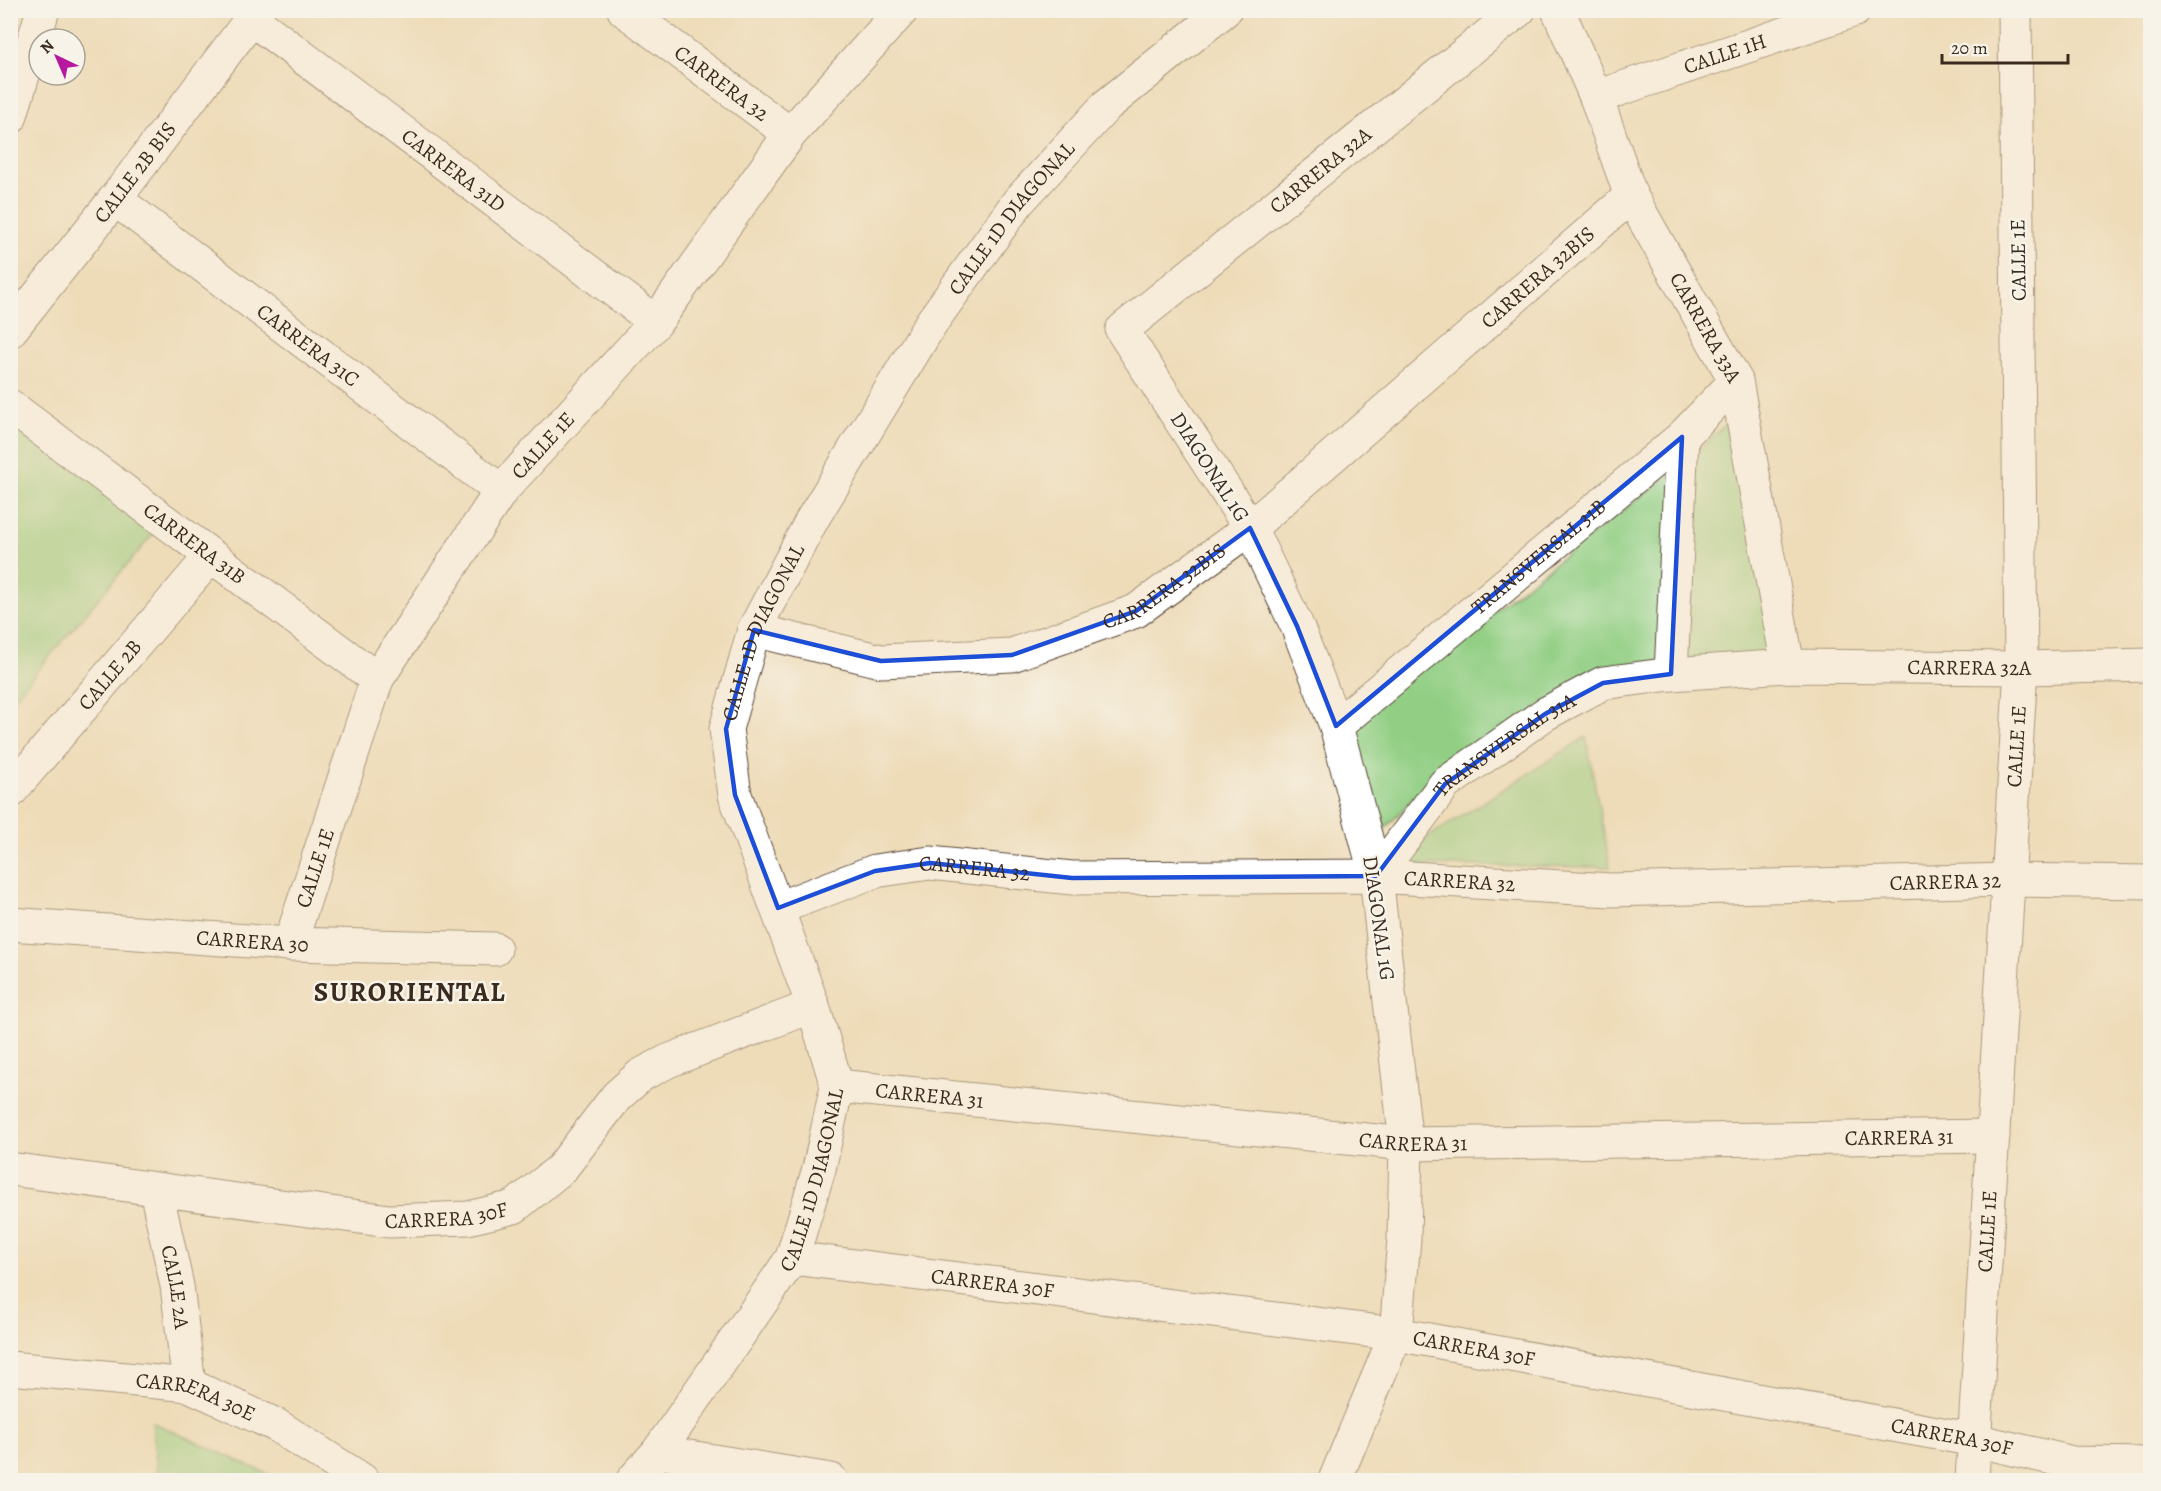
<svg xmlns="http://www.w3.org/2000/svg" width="2161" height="1491" font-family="Alegreya,serif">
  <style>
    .green { fill: #92cf84; stroke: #667c51; stroke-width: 1.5 }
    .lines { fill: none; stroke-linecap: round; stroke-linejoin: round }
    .minor-casing { stroke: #564535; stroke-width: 35 }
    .minor { stroke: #fff; stroke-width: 33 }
    .marked { fill: none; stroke: #1d4ed8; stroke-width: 4.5; stroke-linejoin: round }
    .labels { text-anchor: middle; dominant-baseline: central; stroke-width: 5; stroke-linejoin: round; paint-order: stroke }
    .street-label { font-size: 21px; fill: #3b2a1e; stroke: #f7f3e8 }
    .district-label { font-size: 27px; font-weight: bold; letter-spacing: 1.5px; fill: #3b2a1e; stroke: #f7f3e8 }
  </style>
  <rect width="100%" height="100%" fill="#f7f3e8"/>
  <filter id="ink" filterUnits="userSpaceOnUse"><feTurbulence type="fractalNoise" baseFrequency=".0167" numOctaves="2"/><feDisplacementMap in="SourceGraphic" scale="12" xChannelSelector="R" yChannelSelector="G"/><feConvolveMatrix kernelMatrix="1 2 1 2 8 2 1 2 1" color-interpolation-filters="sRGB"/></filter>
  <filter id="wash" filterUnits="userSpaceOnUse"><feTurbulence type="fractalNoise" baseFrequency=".008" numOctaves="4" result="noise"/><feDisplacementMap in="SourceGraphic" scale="24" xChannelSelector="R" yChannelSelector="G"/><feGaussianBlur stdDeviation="1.35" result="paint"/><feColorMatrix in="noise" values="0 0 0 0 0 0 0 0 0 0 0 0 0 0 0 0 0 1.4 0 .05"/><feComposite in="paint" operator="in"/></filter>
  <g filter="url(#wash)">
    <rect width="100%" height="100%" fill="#eedcb9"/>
    <!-- green -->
    <path class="green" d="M11 415 159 527 11 702Z
      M1731 419 1773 654 1597 673 1442 767 1368 847 1334 734 1682 465Z
      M1586 737 1610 867 1384 865Z
      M152 1422 281 1480H158Z"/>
  </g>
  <g filter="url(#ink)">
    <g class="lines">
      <!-- minor casing -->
      <g class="minor-casing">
        <g id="minor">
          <path id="s1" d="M624 10 790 134"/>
          <path id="s2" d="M1558 10 1596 97 1631 196 1736 381 1788 666"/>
          <path id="s3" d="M252 19 656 322"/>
          <path id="s4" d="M1596 97 1855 10"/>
          <path d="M10 118 43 10"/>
          <path id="s5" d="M115 199 501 491"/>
          <path id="s6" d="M10 331 115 199 258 10"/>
          <path id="s7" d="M10 406 377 679"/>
          <path id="s8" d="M754 630 881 661 1012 655 1136 611 1250 528 1631 196"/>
          <path d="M1671 674 1682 437"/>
          <path id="s9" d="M1336 726 1682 437 1736 381"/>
          <path id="s10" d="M10 792 211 556"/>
          <path id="s11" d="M1376 876 1445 784 1545 714 1603 683 1671 674 1788 666 2021 668 2150 665"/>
          <path id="s12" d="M778 908 875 871 930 863 1072 878 1376 876 1611 890 2008 880 2150 882"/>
          <path id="s13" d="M10 924 290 944 495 949"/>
          <path id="s14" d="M290 944 377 679 501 491 656 322 790 134 902 10"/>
          <path id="s15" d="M837 1086 1406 1144 1993 1136"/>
          <path id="s16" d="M10 1169 389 1221 468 1218 514 1207 561 1169 617 1096 641 1075 668 1061 813 1006"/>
          <path id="s17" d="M156 1190 177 1286 189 1385"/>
          <path id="s18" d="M792 1258 1396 1334 1975 1440 2073 1463 2150 1464"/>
          <path id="s19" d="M10 1368 189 1385 276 1425 362 1480"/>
          <path d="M658 1452 831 1480"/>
          <path id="s20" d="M633 1480 658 1452 792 1258 819 1169 837 1086 813 1006 735 795 726 729 754 630 813 518 931 323 1018 202 1107 105 1225 10"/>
          <path id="s21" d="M1335 1480 1396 1334 1404 1239 1406 1144 1376 876 1336 726 1297 626 1250 528 1122 330 1519 10"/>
          <path id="s22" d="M1972 1480 2021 668 2015 10"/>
        </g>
      </g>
      <!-- minor -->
      <use href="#minor" class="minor"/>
    </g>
  </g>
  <!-- marked area -->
  <path d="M0 0H2161V1491H0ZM1682 437 1671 674 1603 683 1545 714 1445 784 1376 876 1072 878 930 863 875 871 778 908 735 795 726 729 754 630 881 661 1012 655 1136 611 1250 528 1297 626 1336 726Z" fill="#eedcb9" fill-opacity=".55" fill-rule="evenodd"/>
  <path class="marked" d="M1682 437 1671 674 1603 683 1545 714 1445 784 1376 876 1072 878 930 863 875 871 778 908 735 795 726 729 754 630 881 661 1012 655 1136 611 1250 528 1297 626 1336 726Z"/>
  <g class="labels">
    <!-- street labels -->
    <g class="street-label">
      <text stroke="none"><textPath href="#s4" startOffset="136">CALLE 1H</textPath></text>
      <text stroke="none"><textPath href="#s1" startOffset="122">CARRERA 32</textPath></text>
      <text stroke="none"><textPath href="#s3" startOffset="252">CARRERA 31D</textPath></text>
      <text stroke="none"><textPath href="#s21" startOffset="1480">CARRERA 32A</textPath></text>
      <text stroke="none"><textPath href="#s6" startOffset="202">CALLE 2B BIS</textPath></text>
      <text stroke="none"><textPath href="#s20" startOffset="1416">CALLE 1D DIAGONAL</textPath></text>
      <text transform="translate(2018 260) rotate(-91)">CALLE 1E</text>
      <text stroke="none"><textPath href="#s8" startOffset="916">CARRERA 32BIS</textPath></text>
      <text stroke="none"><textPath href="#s2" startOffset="351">CARRERA 33A</textPath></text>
      <text stroke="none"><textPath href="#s5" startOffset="242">CARRERA 31C</textPath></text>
      <text stroke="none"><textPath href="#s14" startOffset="566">CALLE 1E</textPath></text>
      <text transform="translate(1210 467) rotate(57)">DIAGONAL 1G</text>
      <text stroke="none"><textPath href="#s7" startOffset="230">CARRERA 31B</textPath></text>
      <text stroke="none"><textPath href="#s9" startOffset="264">TRANSVERSAL 31B</textPath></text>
      <text stroke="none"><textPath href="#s8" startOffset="430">CARRERA 32BIS</textPath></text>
      <text stroke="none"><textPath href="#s20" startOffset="930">CALLE 1D DIAGONAL</textPath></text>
      <text stroke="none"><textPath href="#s11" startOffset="670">CARRERA 32A</textPath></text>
      <text stroke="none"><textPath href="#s10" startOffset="154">CALLE 2B</textPath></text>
      <text stroke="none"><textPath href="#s22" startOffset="735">CALLE 1E</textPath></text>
      <text stroke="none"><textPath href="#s11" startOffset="186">TRANSVERSAL 31A</textPath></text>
      <text stroke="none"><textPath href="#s14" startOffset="80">CALLE 1E</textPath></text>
      <text stroke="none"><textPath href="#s12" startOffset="204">CARRERA 32</textPath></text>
      <text stroke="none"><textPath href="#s12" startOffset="690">CARRERA 32</textPath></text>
      <text stroke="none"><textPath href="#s12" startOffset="1176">CARRERA 32</textPath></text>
      <text transform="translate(1379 918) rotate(82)">DIAGONAL 1G</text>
      <text stroke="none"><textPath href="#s13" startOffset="243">CARRERA 30</textPath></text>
      <text stroke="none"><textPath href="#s15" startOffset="93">CARRERA 31</textPath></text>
      <text stroke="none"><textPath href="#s15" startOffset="1065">CARRERA 31</textPath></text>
      <text stroke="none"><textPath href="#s15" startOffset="579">CARRERA 31</textPath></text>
      <text stroke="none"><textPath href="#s20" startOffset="354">CALLE 1D DIAGONAL</textPath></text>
      <text stroke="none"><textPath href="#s16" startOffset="440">CARRERA 30F</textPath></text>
      <text stroke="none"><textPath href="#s22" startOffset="249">CALLE 1E</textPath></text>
      <text stroke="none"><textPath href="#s18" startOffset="202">CARRERA 30F</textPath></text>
      <text stroke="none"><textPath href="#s17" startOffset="99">CALLE 2A</textPath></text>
      <text stroke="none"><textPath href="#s18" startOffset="688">CARRERA 30F</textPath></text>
      <text stroke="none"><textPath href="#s19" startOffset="189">CARRERA 30E</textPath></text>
      <text stroke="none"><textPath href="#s18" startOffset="1174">CARRERA 30F</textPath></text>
    </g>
    <!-- district labels -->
    <g class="district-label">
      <text x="410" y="992">SURORIENTAL</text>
    </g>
  </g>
  <!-- margin -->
  <rect width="2161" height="1491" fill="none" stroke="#f7f3e8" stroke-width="36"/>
  <!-- north arrow -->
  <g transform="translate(57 57) rotate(316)"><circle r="28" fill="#f7f3e8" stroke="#aca397" stroke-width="1.5"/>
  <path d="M0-4.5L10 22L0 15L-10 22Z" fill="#b5179e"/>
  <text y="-9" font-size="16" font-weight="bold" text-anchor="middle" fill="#3b2a1e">N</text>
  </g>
  <!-- scale -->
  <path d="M1942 54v9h126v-9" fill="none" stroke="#3b2a1e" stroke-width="3"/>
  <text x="1951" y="54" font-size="18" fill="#3b2a1e" stroke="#f7f3e8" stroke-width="4.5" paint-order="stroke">20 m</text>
</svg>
